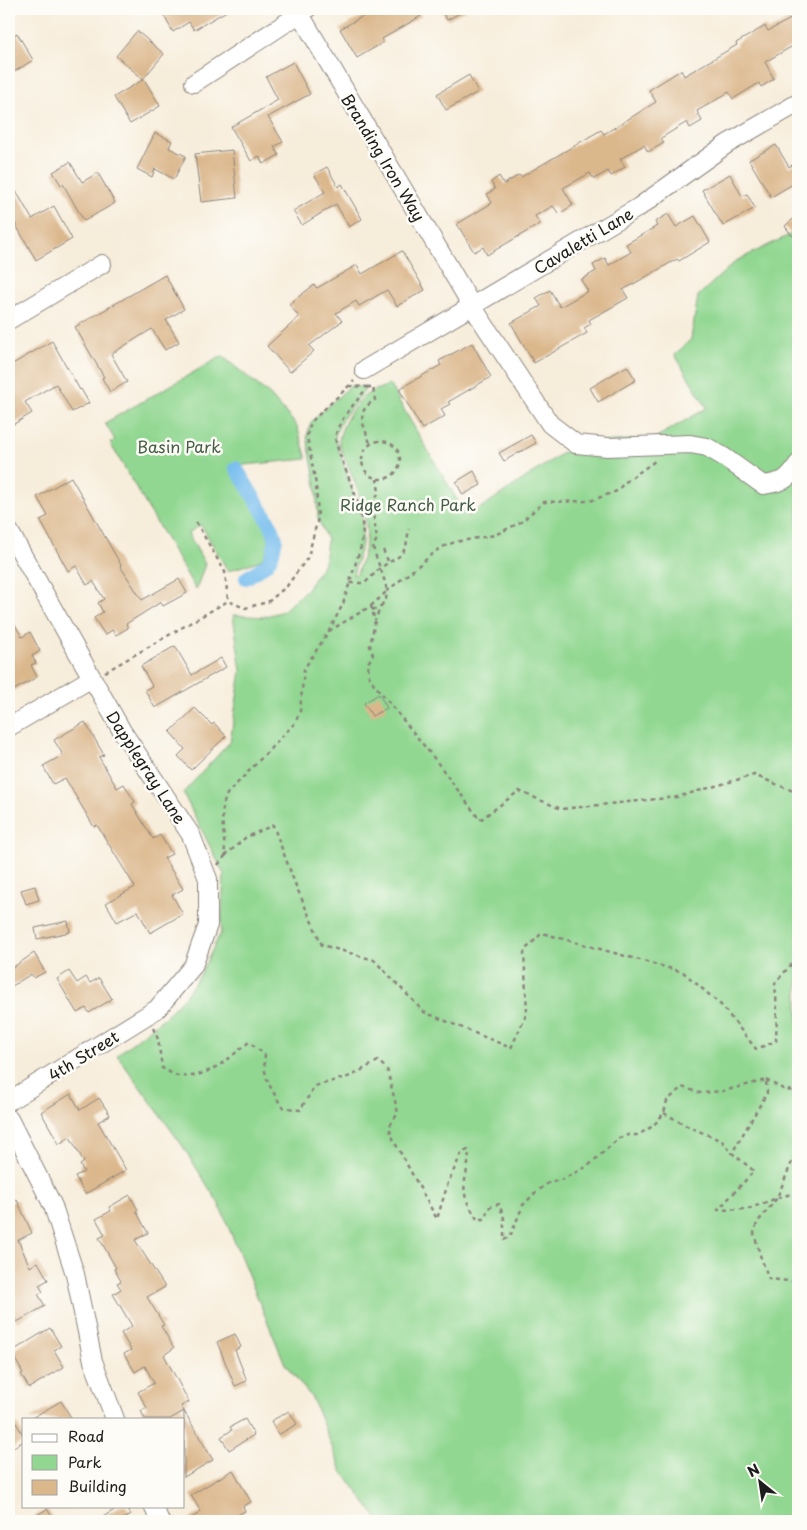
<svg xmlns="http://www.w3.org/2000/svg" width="807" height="1530" font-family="'Playpen Sans',sans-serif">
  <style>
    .green { fill: #91d791; stroke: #567a56 }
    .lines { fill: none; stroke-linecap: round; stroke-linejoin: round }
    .canal { stroke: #77beef; stroke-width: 14 }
    .building { fill: #dbb78c }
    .minor-casing { stroke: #8a847c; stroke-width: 20 }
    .path { stroke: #8a847c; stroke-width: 2.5; stroke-dasharray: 4 4; stroke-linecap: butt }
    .minor { stroke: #fff; stroke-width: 18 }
    .labels { text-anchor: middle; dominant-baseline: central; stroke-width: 5; stroke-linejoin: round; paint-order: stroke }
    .street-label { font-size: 16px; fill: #1c1c1c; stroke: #fdfcf7 }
    .park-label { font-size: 16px; fill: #455d45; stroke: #fdfcf7 }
  </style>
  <rect width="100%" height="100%" fill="#fdfcf7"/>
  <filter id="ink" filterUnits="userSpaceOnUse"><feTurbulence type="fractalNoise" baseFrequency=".02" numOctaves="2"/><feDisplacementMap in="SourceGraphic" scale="10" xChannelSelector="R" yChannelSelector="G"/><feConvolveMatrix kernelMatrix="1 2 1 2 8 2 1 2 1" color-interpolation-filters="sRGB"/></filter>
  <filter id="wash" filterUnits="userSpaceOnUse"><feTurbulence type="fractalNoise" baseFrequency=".0096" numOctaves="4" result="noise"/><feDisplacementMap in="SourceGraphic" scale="20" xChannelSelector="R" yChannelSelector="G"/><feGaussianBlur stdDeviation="1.12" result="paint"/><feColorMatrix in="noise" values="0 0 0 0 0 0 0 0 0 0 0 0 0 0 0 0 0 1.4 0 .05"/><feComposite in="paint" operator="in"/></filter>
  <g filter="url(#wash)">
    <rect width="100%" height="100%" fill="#f7eddb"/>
    <!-- green -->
    <path class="green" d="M798 231V1521H379L342 1471 312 1398 285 1364 219 1204 182 1145 117 1055 165 1017 185 996 200 975 221 932 224 874 183 793 230 742 241 671 233 615 263 617 283 611 307 589 324 563 327 540 318 518 316 485 307 436 311 422 350 386 367 387C356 404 339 417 335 438L363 521 362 543 353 575 357 574C360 563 365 552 366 541 370 510 350 472 339 444 338 429 357 398 371 392 377 389 383 388 389 384L467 517 576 444 655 438 707 408 675 355 691 339 698 296 736 261Z
      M222 356 270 395 297 426 307 459 234 466 231 472C239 484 268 526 269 538 270 545 266 555 261 560L228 571 201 525 188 533 205 564 196 590 110 443 115 440 105 423Z"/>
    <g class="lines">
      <!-- canal -->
      <path class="canal" d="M236 468 272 527 276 539 272 556 267 564 246 578"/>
    </g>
    <g id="blocks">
      <!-- building -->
      <path class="building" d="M160 9H230L194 30 189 22 173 32Z
        M376 9H417L421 16 382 39 384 42 357 58 340 29Z
        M440 9H467L447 20Z
        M798 15V43L765 62 774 79 761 87 759 83 733 99 729 92 711 103 697 111 702 121 690 128 687 122 661 138 664 143 648 152 644 145 620 159 625 167 611 176 608 171 594 179 590 173 563 188 573 205 559 214 553 206 535 216 540 224 514 239 487 255 483 247 474 252 457 224 492 203 487 194 495 189 491 182 499 176 504 184 519 175 521 177 601 130 604 134 656 102 649 90 681 70 684 76 737 45 736 43 765 26 768 31Z
        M137 31 164 54 143 79 116 56Z
        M17 33 33 60 9 75V38Z
        M293 62 310 94 268 117 283 142 274 147 279 155 263 164 259 156 251 161 231 127 278 100 266 77Z
        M469 75 478 92 446 110 437 94Z
        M144 79 160 106 130 124 114 97Z
        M155 133 172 141 169 148 186 156 174 179 155 169 152 177 137 169Z
        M776 145 789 167 794 164 798 171V181L771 197 749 160Z
        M232 150 237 198 201 202 195 154Z
        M70 162 82 182 98 173 115 203 84 221 63 184 61 185 53 172Z
        M327 167 338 187 342 184 362 219 349 227 336 204 302 225 293 211 325 192 314 174Z
        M730 174 742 196 747 194 755 208 723 226 702 190Z
        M16 191 32 219 54 206 72 239 36 260 9 213V195Z
        M668 214 676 227 695 216 710 242 679 261 677 259 623 290 628 298 589 320 591 324 584 328 587 333 534 363 511 323 541 306 536 298 550 290 560 307 588 291 581 280 596 271 593 265 605 258 609 265 631 252 626 244 657 226 655 222Z
        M798 215V231L792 236 785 226Z
        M402 251 425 290 397 306 387 290 359 306 356 301 336 313 342 321 309 346 314 351 290 372 267 346 299 317 289 304 314 285 317 288 357 265 362 274Z
        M165 275 184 309 166 320 179 342 165 350 152 329 111 354 127 382 110 392 102 378 104 377 75 327Z
        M52 341 80 390 81 389 89 403 72 412 56 384 25 402 32 413 9 427V366Z
        M472 343 491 377 448 402 450 404 441 409 445 416 422 429 399 389 441 365 439 361Z
        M627 366 636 380 598 402 590 388Z
        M531 435 536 443 504 461 499 453Z
        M474 471 481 485 463 495 456 482Z
        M71 477 121 565 120 566 142 600 179 579 187 593 163 606 161 602 126 624 128 628 116 635 112 630 105 635 94 618 103 612 98 603 104 599 93 581 87 585 76 566 68 571 40 520 48 516 37 497Z
        M9 614 22 637 30 632 40 651 32 656 36 663 31 665 37 677 9 693Z
        M175 646 192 675 221 658 226 667 155 708 145 690 152 686 141 666Z
        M379 694 387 708 372 716 364 703Z
        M195 708 212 725 214 723 226 736 191 770 178 756 185 749 170 732Z
        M85 722 104 755 99 757 117 788 124 784 135 802 132 804 153 839 160 835 172 854 164 858 183 889 172 895 183 914 150 933 138 911 117 922 106 903 135 887 97 825 94 827 65 778 53 784 43 766 63 755 54 740Z
        M35 886 39 900 26 904 21 890Z
        M68 921 70 932 37 939 35 928Z
        M34 953 45 972 34 978 31 974 9 988V970Z
        M69 971 77 983 86 977 90 983 99 978 112 999 89 1013 86 1008 77 1013 57 979Z
        M71 1094 80 1110 99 1098 110 1115 98 1122 126 1170 85 1194 75 1176 84 1172 80 1165 84 1162 70 1137 59 1144 41 1112Z
        M130 1195 138 1210 136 1211 148 1233 135 1240 165 1287 147 1297 164 1325 161 1326 174 1348 164 1355 189 1402 181 1406 213 1460 184 1477V1411L170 1419H145L141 1411 147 1408 138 1392 154 1383 145 1366 135 1372 124 1354 131 1350 121 1333 132 1326 113 1294 121 1289 117 1283 121 1281 114 1269 116 1268 99 1238 105 1235 96 1219 111 1211 109 1207Z
        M17 1200 32 1233 18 1240 30 1267 38 1262 48 1280 39 1285 43 1292 38 1294 45 1306 17 1322 9 1308V1203Z
        M50 1328 61 1346 54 1350 64 1367 29 1388 21 1374 23 1373 11 1352Z
        M235 1334 241 1347 235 1350 247 1381 235 1386 217 1342Z
        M61 1401 72 1419H30Z
        M289 1411 297 1424 278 1435 271 1421Z
        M245 1419 254 1435 229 1450 221 1437 232 1430 230 1427Z
        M16 1423 24 1436V1441L12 1448 9 1441V1427Z
        M233 1470 251 1502 243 1506 245 1511 227 1521H187L201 1512 191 1495Z
        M121 1506H126L131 1515 120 1521H96Z
        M47 1509 55 1521H27Z"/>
    </g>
  </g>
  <g filter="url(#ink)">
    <use href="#blocks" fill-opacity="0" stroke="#8a847c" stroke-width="1"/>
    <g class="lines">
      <!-- minor casing -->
      <g class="minor-casing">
        <path id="minor" d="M297 9 472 306 550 424 576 444 608 447 690 444 707 447 724 457 763 485C783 482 787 481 798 464
          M194 83 307 9
          M9 320 102 264
          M364 370 639 207 727 144 798 103
          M9 531 122 731 191 835 208 879V925L193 966 157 1009 9 1101
          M9 727 92 678
          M9 1119 53 1206 75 1274 93 1361 115 1419
          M153 1506 160 1521"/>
      </g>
      <!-- path -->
      <path class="path" d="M367 387H373L375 400C354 412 364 425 370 443
        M362 460a19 19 0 1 1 38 0a19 19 0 1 1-38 0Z
        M196 522 225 572 228 601
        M383 550 389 563
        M350 583H365L380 568 401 555 406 547 409 529
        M371 606 387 591C384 575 377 562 373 547L377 539 372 506 379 492 377 479
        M381 606 386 599 387 591 440 548 455 542 495 535 521 522 544 502 590 501 617 491 624 483 655 461
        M372 610 381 606 375 620
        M329 631 371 606 375 621 370 646 373 655 368 663 369 676 374 684 434 758 480 820 519 791 561 809 677 797 754 775 798 793
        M105 672 228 601 245 608 268 602 287 586 308 557 318 518 316 485 307 436 311 422 354 381
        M225 856 245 838 273 825 296 886 322 945 374 960 424 1012 511 1048 527 1013 524 951 542 933 683 972 721 1005 756 1049 776 1041 777 1009 775 983 798 957
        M218 865 225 856C225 834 218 814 227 794L295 723 300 711 304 669 329 631 343 604 362 543C367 506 343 473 335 438 339 417 356 404 367 387L350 386
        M153 1028 158 1039 162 1068C167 1070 174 1076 180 1076 208 1079 229 1058 249 1042L265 1055C262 1077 271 1088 282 1107L300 1110 315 1086 351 1076 378 1061 387 1069 398 1113 389 1127 394 1141 437 1219 448 1183 462 1152 468 1150C471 1164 462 1180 465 1194 466 1202 473 1212 477 1219H485L488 1208 499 1204 504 1218V1240L510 1237 523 1205 535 1193 551 1181H559L588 1166 619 1138 628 1135H638L653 1126 664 1113 667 1101 682 1087 700 1093 723 1091 766 1080 767 1093 732 1153 754 1171 718 1210 748 1209 777 1198 798 1192
        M766 1080 785 1090 798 1091
        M664 1113 687 1126 722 1141 732 1153
        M798 1147 777 1198 757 1223 754 1233 760 1255 769 1279 798 1282"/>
      <!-- minor -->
      <use href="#minor" class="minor"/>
    </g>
  </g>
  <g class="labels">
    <!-- street labels -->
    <g class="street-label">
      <text transform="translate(384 157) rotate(59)">Branding Iron Way</text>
      <text transform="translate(583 240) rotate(-31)">Cavaletti Lane</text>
      <text transform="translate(147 767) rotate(57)">Dapplegray Lane</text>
      <text transform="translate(83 1055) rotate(-32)">4th Street</text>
    </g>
    <!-- park labels -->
    <g class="park-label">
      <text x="179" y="446">Basin Park</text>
      <text x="408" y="504">Ridge Ranch Park</text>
    </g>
  </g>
  <!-- margin -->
  <rect width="807" height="1530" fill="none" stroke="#fdfcf7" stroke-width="30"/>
  <!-- legend -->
  <rect x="22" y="1418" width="162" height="90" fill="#fdfcf7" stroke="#a3a29f"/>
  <rect x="32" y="1434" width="25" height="8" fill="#ffffff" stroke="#a3a29f"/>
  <text x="68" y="1442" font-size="15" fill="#1c1c1c">Road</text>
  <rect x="32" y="1455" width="25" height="15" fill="#91d791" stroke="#a3a29f"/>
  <text x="68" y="1468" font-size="15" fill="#1c1c1c">Park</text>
  <rect x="32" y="1480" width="25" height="15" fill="#dbb78c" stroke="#a3a29f"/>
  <text x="68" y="1492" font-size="15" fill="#1c1c1c">Building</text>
  <!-- north arrow -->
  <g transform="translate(760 1482) rotate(330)" stroke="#fdfcf7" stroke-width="4" paint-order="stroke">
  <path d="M0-4L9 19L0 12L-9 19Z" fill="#1c1c1c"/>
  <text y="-8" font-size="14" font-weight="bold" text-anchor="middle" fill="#1c1c1c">N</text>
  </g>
</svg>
